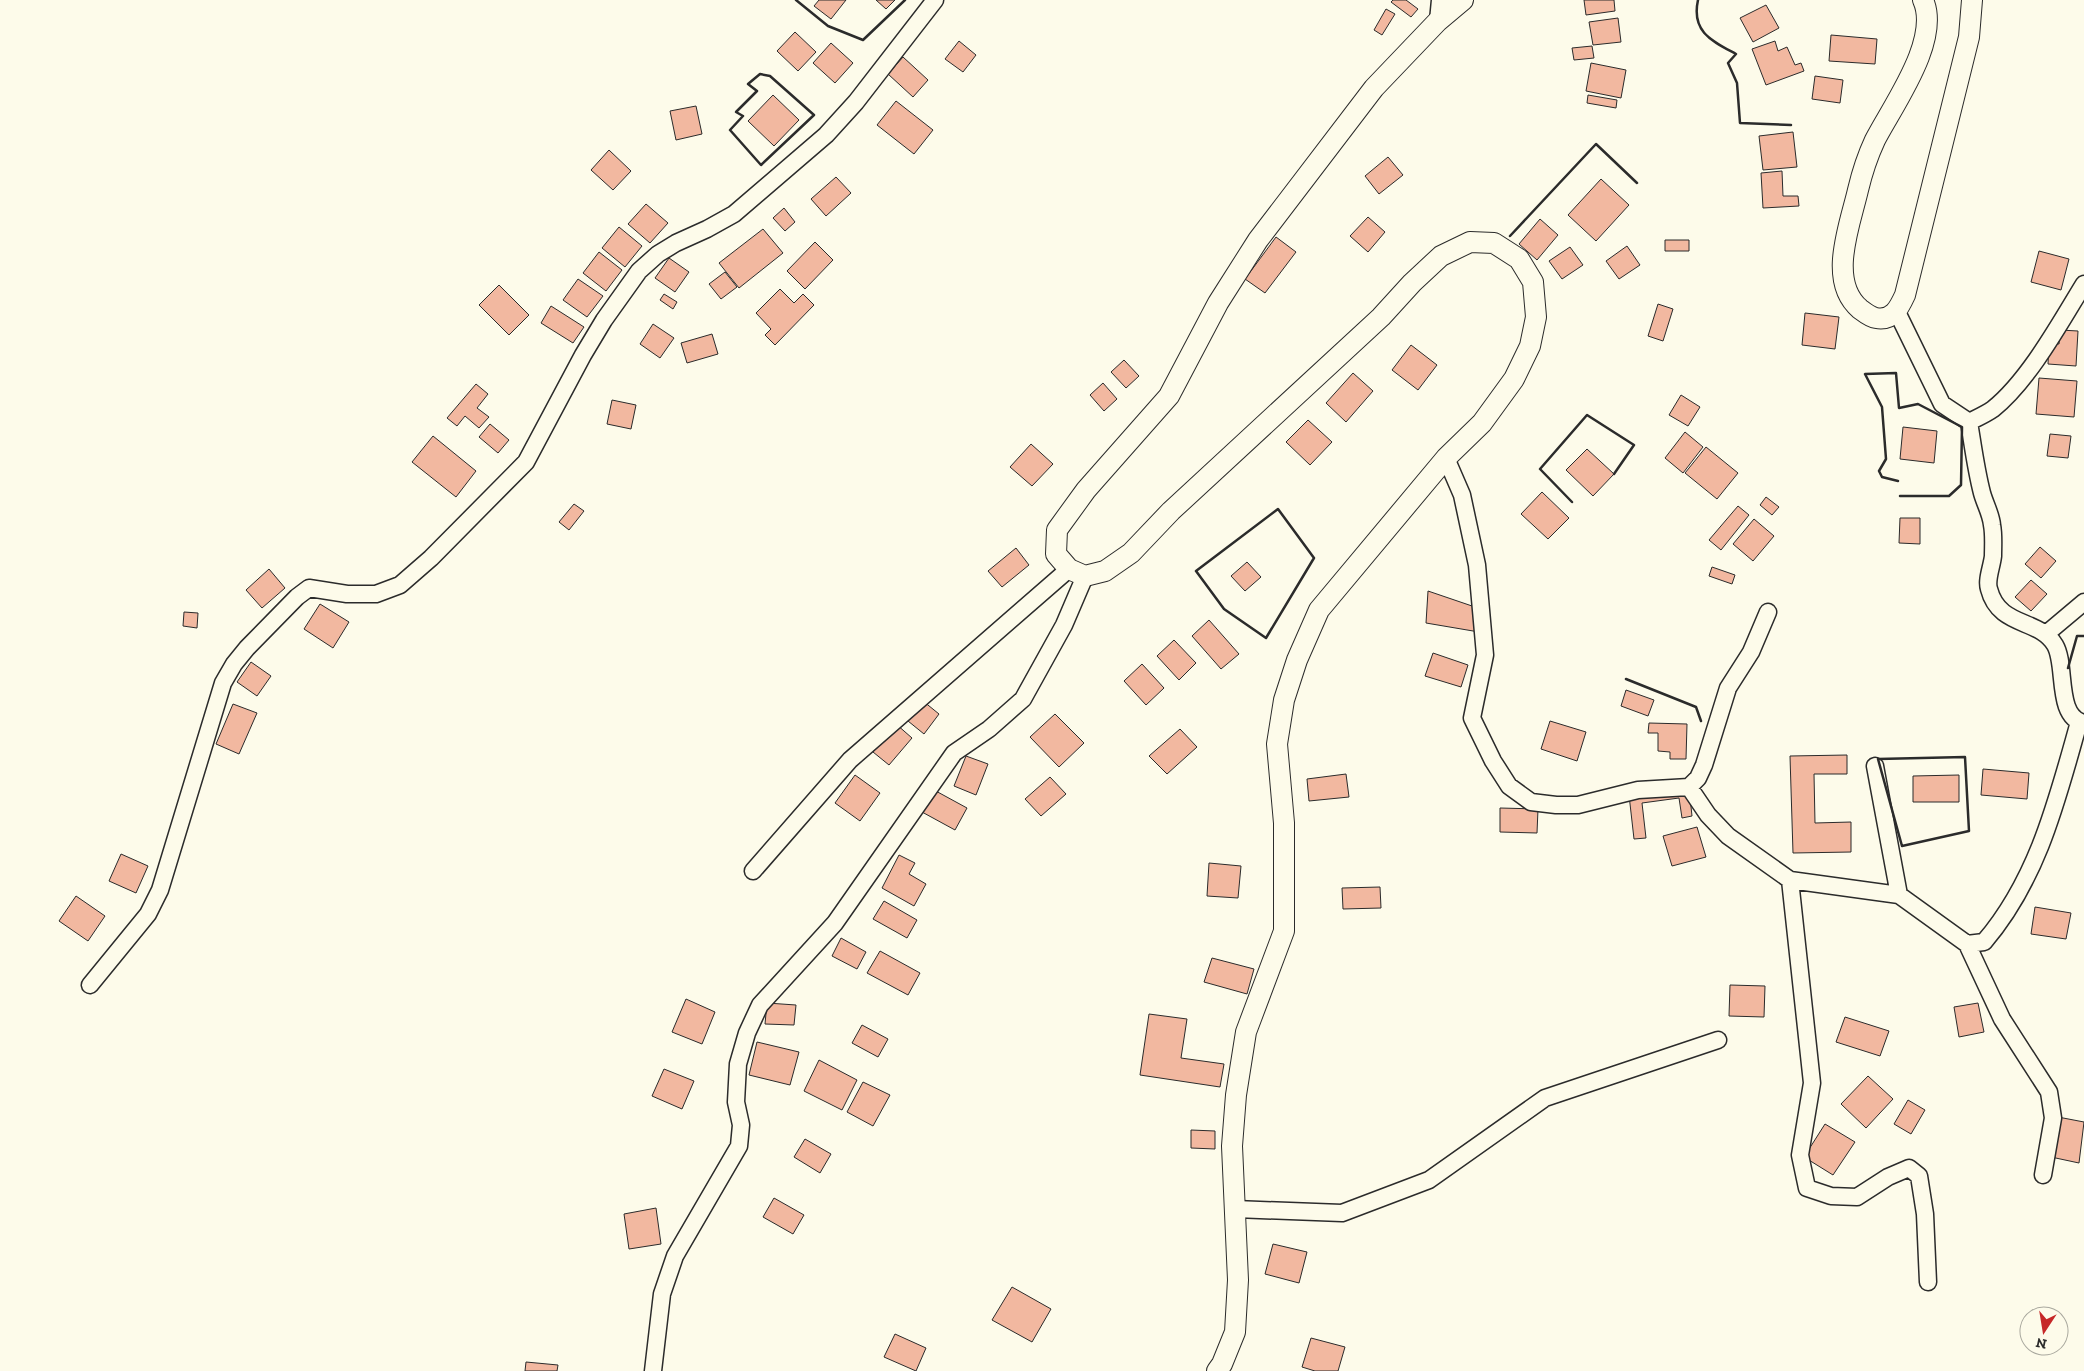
<svg xmlns="http://www.w3.org/2000/svg" width="2084" height="1371" font-family="'Zilla Slab',serif">
  <style>
    .building { fill: #f2b8a0; stroke: #2b2b2b }
    .lines { fill: none; stroke-linecap: round; stroke-linejoin: round }
    .minor-casing { stroke: #2b2b2b; stroke-width: 19 }
    .tertiary-casing { stroke: #2b2b2b; stroke-width: 22 }
    .minor { stroke: #fdfbea; stroke-width: 16 }
    .tertiary { stroke: #fdfbea; stroke-width: 20 }
    .wall { stroke: #2b2b2b; stroke-width: 2.5 }
  </style>
  <rect width="100%" height="100%" fill="#fdfbea"/>
  <!-- building -->
  <path class="building" d="M819 0H846L831 19 814 6Z
    M876 0H895L886 9Z
    M1393 0H1406L1418 9 1411 17 1391 2Z
    M1584 0H1614L1615 11 1586 15Z
    M1766 5 1779 28 1753 42 1740 18Z
    M1386 9 1395 14 1382 35 1374 30Z
    M1618 18 1621 42 1593 45 1589 22Z
    M795 32 816 52 798 71 777 51Z
    M1831 35 1877 39 1875 64 1829 61Z
    M959 41 976 55 963 72 945 59Z
    M1775 41 1778 51 1787 47 1795 65 1801 63 1804 71 1766 85 1752 49Z
    M831 43 853 63 835 83 813 63Z
    M1592 46 1594 58 1574 60 1572 48Z
    M903 57 928 80 913 97 888 74Z
    M1591 63 1626 70 1621 98 1586 91Z
    M1815 76 1843 80 1840 103 1812 99Z
    M773 95 799 120 774 146 748 121Z
    M1588 95 1617 100 1616 108 1587 103Z
    M896 101 933 130 914 154 877 125Z
    M696 106 702 134 676 140 670 111Z
    M1793 132 1797 167 1763 170 1759 136Z
    M609 150 631 171 613 190 591 170Z
    M1388 157 1403 175 1379 194 1365 176Z
    M1782 171 1783 196H1798L1799 206 1763 208 1761 173Z
    M836 177 851 193 826 216 811 199Z
    M1601 179 1629 205 1596 241 1568 215Z
    M646 204 668 223 650 243 628 224Z
    M784 208 795 222 785 231 773 218Z
    M1368 217 1385 232 1368 252 1350 236Z
    M1540 219 1558 235 1537 260 1519 244Z
    M619 227 642 246 625 267 602 248Z
    M763 229 783 253 739 288 719 263Z
    M1276 237 1296 252 1265 293 1245 279Z
    M1665 240H1689V251H1665Z
    M815 242 833 260 805 289 787 271Z
    M1627 246 1640 265 1619 279 1606 261Z
    M1570 247 1583 265 1562 279 1549 261Z
    M2039 251 2069 259 2061 290 2031 282Z
    M599 252 622 270 606 291 583 273Z
    M669 258 689 272 675 292 655 278Z
    M725 272 737 287 721 299 709 284Z
    M578 279 603 296 587 317 563 300Z
    M499 285 529 315 509 335 479 305Z
    M780 289 794 303 803 294 814 305 775 345 765 335 771 329 756 313Z
    M664 294 677 302 673 309 660 300Z
    M1658 304 1673 309 1663 341 1648 336Z
    M551 306 584 327 573 343 541 323Z
    M1805 313 1839 317 1835 349 1802 345Z
    M653 324 674 338 660 358 640 344Z
    M2060 330 2078 331 2076 366 2048 364 2049 343 2059 344Z
    M712 334 718 354 687 363 681 343Z
    M1411 345 1437 365 1418 390 1392 370Z
    M1124 360 1139 376 1126 388 1111 372Z
    M1353 373 1373 391 1346 422 1326 403Z
    M2039 378 2077 381 2074 417 2036 414Z
    M1103 383 1117 399 1104 411 1090 395Z
    M476 384 488 394 477 408 489 417 479 428 465 416 457 426 447 418Z
    M1681 395 1700 407 1688 426 1669 415Z
    M612 400 636 405 631 429 607 424Z
    M1308 420 1332 442 1310 465 1286 442Z
    M490 424 509 440 498 453 479 437Z
    M1903 427 1937 431 1934 463 1900 459Z
    M1685 432 1703 447 1683 473 1665 458Z
    M2050 434 2071 436 2068 458 2047 456Z
    M433 436 476 471 456 497 412 462Z
    M1031 444 1053 464 1032 486 1010 467Z
    M1706 447 1738 473 1717 499 1685 473Z
    M1587 449 1614 474 1593 496 1566 470Z
    M1542 492 1569 518 1548 539 1521 514Z
    M1766 497 1779 507 1772 515 1760 505Z
    M574 504 584 511 569 530 559 522Z
    M1738 506 1749 515 1721 550 1709 540Z
    M1900 518H1920V544L1899 543Z
    M1754 519 1774 536 1753 561 1733 544Z
    M2040 547 2056 561 2041 578 2025 564Z
    M1016 548 1029 565 1002 587 988 571Z
    M1247 562 1261 577 1245 591 1231 576Z
    M1712 567 1735 575 1732 584 1709 576Z
    M269 569 285 588 262 608 246 590Z
    M2031 580 2047 594 2031 611 2015 597Z
    M1428 591 1475 607 1479 632 1426 623Z
    M320 604 349 622 333 648 304 629Z
    M184 612 198 613 197 628 183 626Z
    M1209 620 1239 654 1221 669 1192 636Z
    M1174 640 1196 663 1179 680 1157 656Z
    M1433 653 1468 665 1461 687 1425 676Z
    M251 662 271 676 257 696 237 682Z
    M1142 664 1164 688 1146 705 1124 681Z
    M1626 690 1654 700 1648 716 1621 706Z
    M923 701 939 714 924 734 908 721Z
    M233 704 257 713 239 754 216 744Z
    M1055 714 1084 743 1059 767 1030 737Z
    M1550 721 1586 732 1577 761 1541 749Z
    M1649 723 1687 724 1686 759H1670V752L1658 751V733H1648Z
    M896 724 912 738 889 765 873 752Z
    M1180 729 1197 747 1167 774 1149 756Z
    M1847 755V774H1814L1815 823 1851 822V852L1793 853 1790 756Z
    M966 756 988 764 976 795 954 786Z
    M1983 769 2029 773 2027 799 1981 795Z
    M1346 774 1349 797 1309 801 1307 779Z
    M855 775 880 793 860 821 835 803Z
    M1959 775V802H1913V776Z
    M1050 777 1066 794 1041 816 1025 799Z
    M1689 788 1692 816 1682 818 1679 798 1642 803 1646 838 1634 839 1629 795Z
    M934 790 967 808 955 830 922 812Z
    M1500 808 1538 809 1537 833 1500 832Z
    M1697 827 1706 857 1672 866 1663 836Z
    M121 854 148 866 136 893 109 881Z
    M899 855 915 863 909 874 926 884 914 906 882 888Z
    M1209 863 1241 866 1238 898 1207 896Z
    M1380 887 1381 908 1343 909 1342 888Z
    M76 896 105 916 88 941 59 921Z
    M884 901 917 920 907 938 873 919Z
    M2035 907 2071 913 2066 939 2031 934Z
    M841 938 866 952 857 969 832 956Z
    M880 951 920 973 908 995 867 973Z
    M1212 958 1254 969 1247 994 1204 982Z
    M1730 985 1765 986 1764 1017 1729 1016Z
    M686 999 715 1012 702 1044 672 1032Z
    M767 1003 796 1005 794 1025 765 1024Z
    M1978 1003 1984 1032 1959 1037 1954 1007Z
    M1149 1014 1187 1019 1181 1058 1224 1064 1220 1087 1140 1075Z
    M1845 1017 1889 1031 1880 1056 1836 1042Z
    M862 1025 888 1039 878 1057 852 1043Z
    M757 1042 799 1052 790 1085 749 1075Z
    M819 1060 857 1080 842 1110 804 1091Z
    M664 1069 694 1081 682 1109 652 1096Z
    M1868 1076 1893 1099 1866 1128 1841 1104Z
    M863 1082 890 1095 873 1126 847 1112Z
    M1908 1100 1925 1110 1911 1134 1894 1124Z
    M2058 1117 2084 1122 2079 1163 2051 1157Z
    M1825 1124 1855 1142 1833 1175 1804 1157Z
    M1191 1130 1215 1131V1149L1191 1148Z
    M805 1139 831 1154 820 1173 794 1157Z
    M774 1198 804 1215 793 1234 763 1217Z
    M656 1208 661 1244 629 1249 624 1214Z
    M1273 1244 1307 1252 1299 1283 1265 1274Z
    M1012 1287 1051 1309 1032 1342 992 1320Z
    M895 1334 926 1348 916 1371 884 1357Z
    M1311 1338 1345 1347 1338 1371H1315L1302 1367Z
    M526 1362 558 1365 557 1371H525Z"/>
  <g class="lines">
    <!-- minor casing -->
    <g class="minor-casing">
      <path id="minor" d="M1438 21 1440 0
        M1897 312 1942 404 1969 422C1977 418 1986 414 1993 409 2029 380 2060 323 2084 284
        M1969 422C1973 446 1976 470 1982 493 1985 504 1991 514 1992 525 1994 535 1993 546 1993 556 1992 566 1986 580 1989 589 1999 628 2039 618 2055 645 2067 665 2055 717 2084 723
        M1446 458 1462 495 1477 565 1485 655 1472 718 1493 761 1509 786 1531 802 1556 805H1578L1638 790 1689 787 1698 778 1704 765 1728 688 1751 652 1768 612
        M2046 634 2084 602
        M1875 766 1899 895
        M1689 787 1708 815 1728 836 1790 880 1899 895 1967 944 1984 942C2038 879 2057 800 2079 722
        M753 871 850 760 1069 569
        M1790 880 1812 1083 1800 1155 1807 1188 1831 1196 1857 1197 1888 1177 1909 1168 1919 1176 1925 1214 1928 1282
        M1967 944 2002 1019 2049 1092 2053 1118 2043 1175
        M90 985 148 914 160 890 223 683 234 664 247 648 297 597 309 588 347 594H376L400 585 431 558 526 462 583 355 604 320 639 271 658 254 676 243 707 229 734 214 826 135 856 102 935 0
        M1235 1209 1342 1213 1429 1180 1545 1098 1718 1040
        M653 1371 662 1294 675 1256 739 1146 741 1125 736 1102 738 1064 747 1033 760 1005 835 923 954 753 989 729 1023 699 1064 625 1085 576"/>
    </g>
    <!-- tertiary casing -->
    <g class="tertiary-casing">
      <path id="tertiary" d="M1923 0C1941 40 1893 105 1875 140 1868 155 1862 173 1858 190 1850 225 1827 281 1860 309 1864 312 1870 317 1876 318 1893 321 1899 308 1905 295L1969 37 1972 0
        M1217 1371 1222 1364 1235 1332 1238 1280 1232 1146 1236 1095 1246 1032 1284 931V823L1277 744 1284 700 1297 660 1319 610 1446 458 1482 423 1514 379 1530 346 1536 317 1533 282 1519 259 1494 243 1470 242 1441 256 1412 283 1381 317 1171 511 1131 553 1105 571 1085 576 1069 569 1056 554 1057 530 1086 490 1169 396 1218 303 1258 240 1374 88 1438 21 1463 0"/>
    </g>
    <!-- minor -->
    <use href="#minor" class="minor"/>
    <!-- tertiary -->
    <use href="#tertiary" class="tertiary"/>
    <!-- wall -->
    <path class="wall" d="M796 0 828 26 863 40 905 0
      M1698 0C1691 32 1712 41 1736 54L1728 63 1737 83 1740 123 1791 125
      M760 74 770 76 814 115 761 165 730 130 743 116 736 112 757 91 748 84Z
      M1510 236 1596 144 1637 183
      M1898 481 1882 477 1879 471 1886 459 1882 407 1865 374 1896 373 1899 408 1918 404 1962 427 1961 485 1949 496H1900
      M1572 502 1540 469 1587 415 1634 445 1614 474
      M1278 509 1314 558 1266 638 1224 609 1196 571Z
      M2068 668 2077 636H2084
      M1626 679 1696 707 1701 721
      M1965 757 1969 831 1902 846 1878 759Z"/>
  </g>
  <!-- north arrow -->
  <g transform="translate(2044 1331) rotate(192)"><circle r="24" fill="#fdfbea" stroke="#a9a89e"/>
  <path d="M0-4L9 19L0 12L-9 19Z" fill="#c62828"/>
  <text y="-8" font-size="14" font-weight="bold" text-anchor="middle" fill="#2b2b2b">N</text>
  </g>
</svg>
